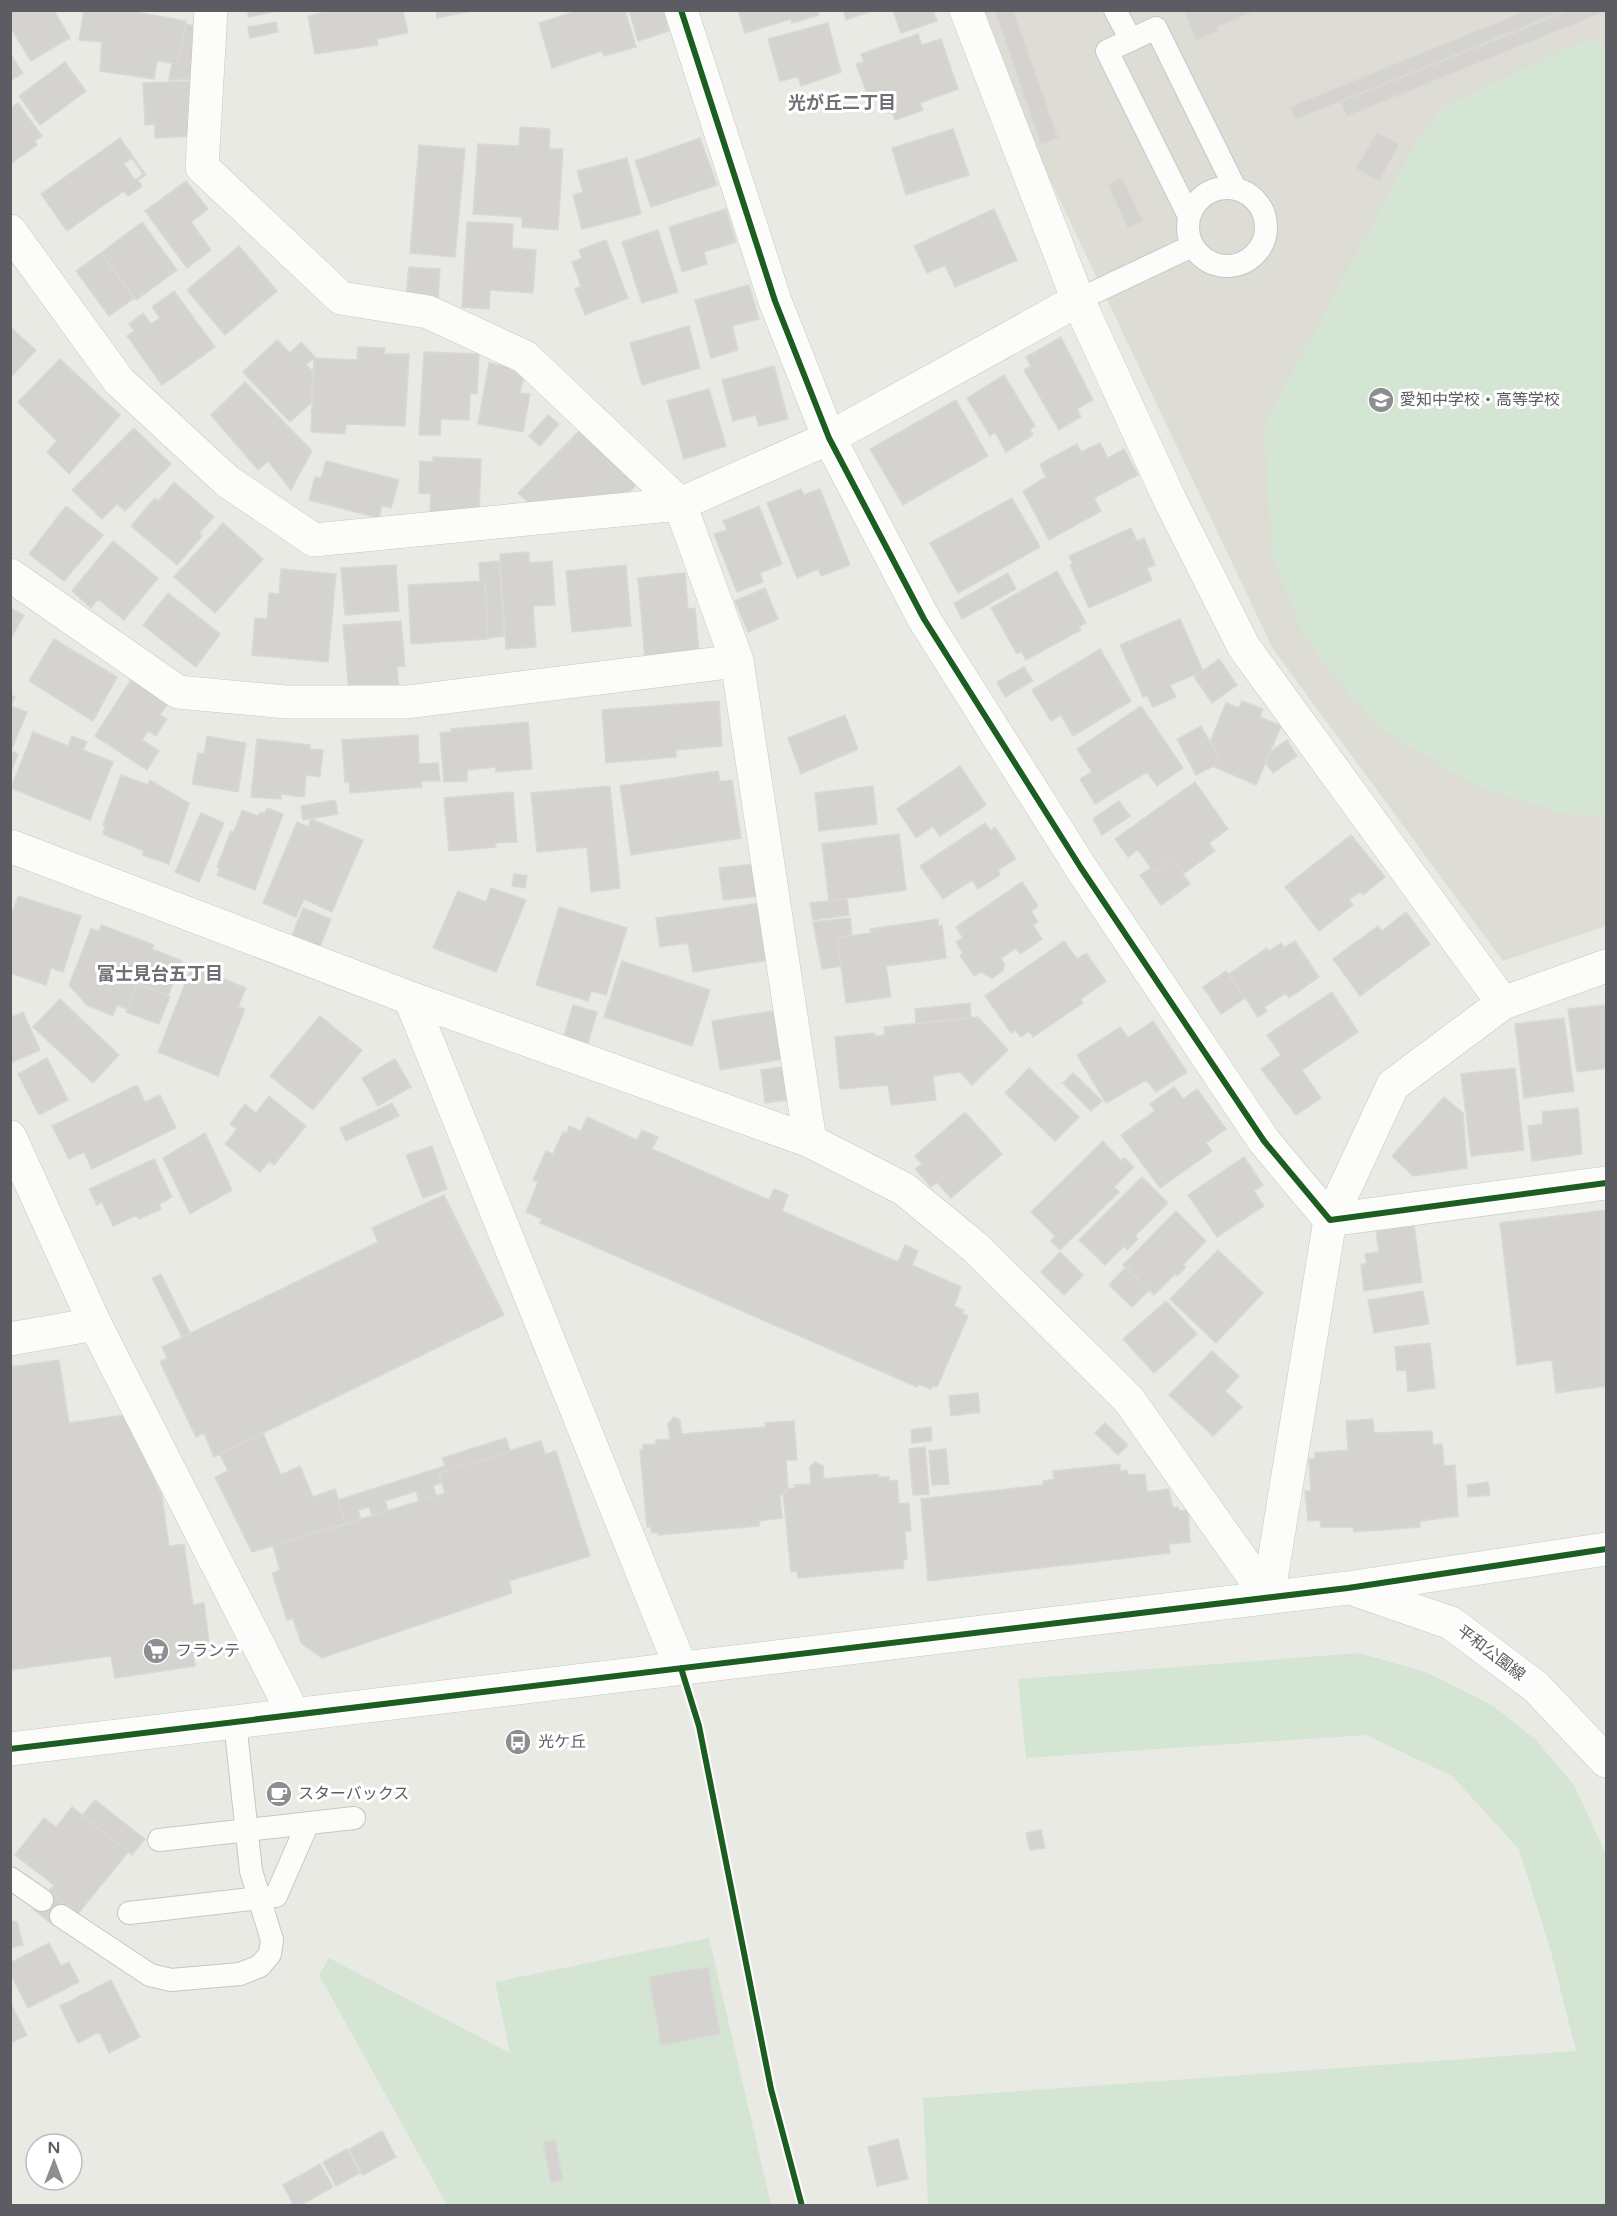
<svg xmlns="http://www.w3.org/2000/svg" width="1617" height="2216" font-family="'Varela Round','Noto Sans JP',sans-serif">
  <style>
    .education { fill: #dddcd5 }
    .green { fill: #d4e5d4 }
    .building { fill: #d4d3d0; stroke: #d9d8d4; stroke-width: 1.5; fill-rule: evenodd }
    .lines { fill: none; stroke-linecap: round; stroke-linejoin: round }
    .service-casing { stroke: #c6c6c5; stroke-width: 24 }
    .minor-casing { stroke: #c6c6c5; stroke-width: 34 }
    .tertiary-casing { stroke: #c6c6c5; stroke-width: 34 }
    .service { stroke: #fcfcfb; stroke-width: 22 }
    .minor { stroke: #fcfcfb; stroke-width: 33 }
    .tertiary { stroke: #fcfcfb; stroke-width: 33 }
    .cycleway-casing { stroke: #fff; stroke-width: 10 }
    .cycleway { stroke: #1b5e20; stroke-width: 6 }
    .labels { text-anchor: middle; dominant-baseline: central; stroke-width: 6; stroke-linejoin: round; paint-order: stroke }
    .poi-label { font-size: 16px; fill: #5b5d62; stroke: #fff; text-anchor: start }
    .street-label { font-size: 16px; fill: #5b5d62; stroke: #fff }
    .neighbourhood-label { font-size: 18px; font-weight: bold; fill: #6c6f73; stroke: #fff }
  </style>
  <rect width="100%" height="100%" fill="#eaeae5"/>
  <!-- education -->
  <path class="education" d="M982 11H1606V926L1503 961 1273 649 1037 152Z"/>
  <!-- green -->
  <path class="green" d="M1589 38 1606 49V815L1564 814 1474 785 1386 732 1334 677 1304 635 1272 556 1264 426 1421 134 1444 107Z
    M1360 1653 1428 1673 1492 1705 1536 1740 1574 1785 1606 1854V2205H928L923 2098 1576 2051 1551 1952 1519 1849 1452 1776 1366 1735 1026 1758 1018 1679Z
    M709 1938 771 2205H447L319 1975 329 1958 510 2053 495 1982Z"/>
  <!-- building -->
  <path class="building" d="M10 10H54L70 38 31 61 10 27Z
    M84 10H124L186 21 178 64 157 61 154 79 100 71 102 42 79 40Z
    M247 10H277V11L249 17Z
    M334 10H403L408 33 377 39 378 45 315 54 308 16Z
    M436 10H475L437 18Z
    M579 10H625L636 47 604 56 602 51 552 68 539 23Z
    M629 10H663L669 31 638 41Z
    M738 10H818L819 15 792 23 791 19 745 33Z
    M843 10H874L846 20Z
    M893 10H933L937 21 901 33Z
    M995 10H1013L1058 138 1041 144Z
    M1184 10H1258L1217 27 1218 31 1196 40Z
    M1528 10H1565L1296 119 1290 107Z
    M1571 10 1606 11 1347 116 1341 102Z
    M276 22 278 32 250 38 248 27Z
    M828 23 841 72 801 86 798 77 780 81 768 39Z
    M186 24 200 27 199 79 169 80 172 63 178 64Z
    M918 34 922 45 941 39 958 89 920 103 923 110 895 120 892 112 889 113 881 92 868 96 856 64 864 62 861 54Z
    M10 54 23 73 10 81Z
    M65 62 86 91 40 125 19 96Z
    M197 81 190 136 155 138V124L145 125 143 83Z
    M18 103 42 136 35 141 37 145 10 164V108Z
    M520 127 550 129 549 149H563L558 230 522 227V217L473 214 478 144 519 146Z
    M953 129 969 175 906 195 892 148Z
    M1377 133 1399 144 1379 181 1356 168Z
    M120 138 146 175 138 180 142 186 128 196 124 191 67 231 41 194ZM132 158 143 174 135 180 124 164Z
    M700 138 717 185 651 207 635 161Z
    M419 145 465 149 455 257 410 253Z
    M627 158 641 214 582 229 573 195 583 192 577 171Z
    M1122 178 1143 221 1128 228 1108 185Z
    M186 181 208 209 191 222 211 250 187 268 145 211Z
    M726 209 736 242 704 252 707 264 682 272 669 227Z
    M994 209 1017 260 955 287 945 265 927 273 914 246Z
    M142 222 177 270 136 300 101 253Z
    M467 222 513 224 512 248 536 250 533 293 490 290 489 309 462 307Z
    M658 230 678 292 642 303 622 242Z
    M606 240 628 298 585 315 575 289 581 286 572 262 582 258 579 250Z
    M239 246 277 291 225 335 187 290Z
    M101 253 134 298 109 316 76 271Z
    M409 267 440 269 438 300 406 298Z
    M749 285 759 319 732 326 738 350 711 358 695 300Z
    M174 291 215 347 162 385 127 336 134 331 129 324 143 313 151 324 160 318 152 307Z
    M689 326 700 368 642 385 630 343Z
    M10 327 36 350 10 378Z
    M1061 337 1093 400 1077 409 1081 417 1059 430 1024 370 1031 366 1026 357Z
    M277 340 290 353 301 342 315 357 306 365 313 371 311 403 290 422 243 372Z
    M358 347 385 348 384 354H409L405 426 346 424 345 434 311 432 314 358 357 360Z
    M424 352 479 354 477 394 470 393 469 420 441 419 440 435H419Z
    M60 359 120 415 69 474 47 452 57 441 18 402Z
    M489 363 525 370 520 393 530 394 523 432 478 424Z
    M774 366 788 419 759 426 756 415 733 421 722 380Z
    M1004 375 1035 426 1030 429 1033 435 1006 452 995 432 990 436 967 398Z
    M245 382 312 451 291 490 268 461 258 470 211 415Z
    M709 389 726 446 684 459 667 401Z
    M956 400 988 456 903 505 870 449Z
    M548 415 559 424 540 446 529 436Z
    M134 428 171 464 125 511 117 504 102 519 72 490Z
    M580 430 636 485 616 505 538 512 518 493Z
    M1100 443 1108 458 1124 449 1138 475 1094 498 1101 511 1049 540 1023 491 1046 477 1040 464 1077 444 1081 452Z
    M433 457 481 459 479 515 430 513 431 494 419 493 420 461 433 462Z
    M326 461 399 480 391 508 382 505 379 518 309 500 315 477 321 478Z
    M174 482 214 517 199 533 202 536 177 565 131 526 155 498 158 501Z
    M801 489 804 495 820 489 850 565 821 576 818 569 797 578 767 503Z
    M1012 498 1040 547 958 593 930 543Z
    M66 506 103 535 64 581 29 554Z
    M759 506 782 564 760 573 763 582 737 592 714 534 727 530 723 521Z
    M223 523 263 559 215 613 174 577Z
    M1131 528 1137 541 1144 538 1155 565 1147 568 1152 580 1089 608 1070 565 1073 564 1069 556Z
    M113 541 158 578 124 620 98 599 91 608 72 591Z
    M529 552V563L552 561 555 605 533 606 536 647 506 649 500 554Z
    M499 561 504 636 488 638 485 581H480L479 563Z
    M396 565 399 611 345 615 341 568Z
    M626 565 631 626 572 632 566 571Z
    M281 569 336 574 328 662 252 655 255 618 267 619 269 593 279 594Z
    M1057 571 1086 623 1079 627 1081 630 1026 660 1021 651 1017 654 991 608Z
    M685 573 688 609 695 608 699 653 645 658 638 578Z
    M1008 573 1016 589 962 619 954 603Z
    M485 581 488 639 411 644 408 585Z
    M765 588 778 619 748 632 735 601Z
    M168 593 220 634 196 667 143 625Z
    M10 608 24 615 10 640Z
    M1180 619 1203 671 1170 685 1176 697 1153 707 1147 695 1143 697 1120 645Z
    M401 621 405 666 397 667 399 689 349 693 343 625Z
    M54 639 117 677 93 721 29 681Z
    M1100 649 1131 701 1073 736 1061 715 1051 721 1032 690Z
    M1219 659 1237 685 1212 703 1194 677Z
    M1024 667 1033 681 1005 697 997 682Z
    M132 678 169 702 160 715 167 719 156 736 148 731 142 740 159 751 147 770 95 736Z
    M10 694 15 697 11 706 27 712 11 751 18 754 10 774Z
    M719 701 722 746 676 750V757L606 763 602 710Z
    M1242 701 1263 709 1260 717 1281 726 1256 785 1212 766 1221 762 1210 742 1226 703 1239 708Z
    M1141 706 1183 768 1157 786 1147 772 1095 804 1080 779 1092 772 1077 749Z
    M845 715 858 749 801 774 788 738Z
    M528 722 532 769 496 772V767L467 770V781L444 782 440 733 451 732V729Z
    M1201 726 1221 762 1196 775 1177 739Z
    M33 732 68 746 72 736 87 742 83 750 113 762 90 820 11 788Z
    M418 735 419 764 438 763 440 781H421L422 787 350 793 349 782H345L342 740Z
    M207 736 246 743 238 792 192 784 198 753 204 754Z
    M257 739 310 745V749L323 750 320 777 306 775 304 797 281 794V799L251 797Z
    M1287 740 1297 756 1273 773 1265 762 1269 753Z
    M960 766 986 805 940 836 933 826 916 838 897 809Z
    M718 771 720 782 732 780 741 838 631 855 620 786Z
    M121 775 148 785 150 780 189 803 169 864 142 855 144 851 103 834 105 826 103 825Z
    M1195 782 1228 829 1209 843 1215 851 1183 874 1172 858 1154 872 1138 850 1128 857 1115 839Z
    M610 786 620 888 591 892 587 847 537 852 531 793Z
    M873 786 877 824 819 831 815 793Z
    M513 792 517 842 495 843 496 847 449 851 444 798Z
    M335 800 338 814 303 820 301 806Z
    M1119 801 1130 816 1102 835 1093 819Z
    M267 808 283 814 255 890 217 875 220 868 217 867 231 831 234 832 242 810 258 816 260 812 265 813Z
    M201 813 224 823 199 882 175 872Z
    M311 819 363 840 332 912 304 899 296 917 263 903 297 822 308 827Z
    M985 823 991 831 995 827 1016 859 998 870 1000 875 978 889 972 880 943 899 920 866Z
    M899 834 906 890 829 901 822 844Z
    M1351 835 1385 877 1363 895 1360 892 1349 900 1353 905 1319 931 1285 887Z
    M1172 858 1190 884 1161 905 1140 875 1151 868 1154 872Z
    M755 864 759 896 723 900 719 868Z
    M514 874 527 876 525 888 512 886Z
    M1022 882 1038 906 1031 911 1038 922 1033 925 1042 939 1020 954 1016 948 1001 958 1004 964 1003 971 992 978 981 972 974 976 960 955 963 953 956 942 963 938 956 927Z
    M491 888 526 900 496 972 433 948 458 891 486 902Z
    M18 896 81 916 63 972 51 968 46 985 10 973V920Z
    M847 899 849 915 813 920 810 903Z
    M761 903 769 960 693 972 688 943 660 947 656 918Z
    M559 907 627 928 606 995 591 991 588 1001 536 985Z
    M303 908 331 919 318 952 290 940Z
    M1406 912 1430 944 1360 996 1333 959 1378 926 1382 931Z
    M850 918 852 935 837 938 841 966 822 969 813 922Z
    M938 919V926L942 925 946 958 886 966 891 997 846 1003 837 938 871 933 870 929Z
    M101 925 154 945 152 949 182 961 168 996 137 984 127 1009 117 1005 113 1016 87 1005 69 985 91 929 99 931Z
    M1064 941 1077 959 1086 953 1106 981 1081 999 1083 1003 1033 1037 1029 1031 1021 1037 1015 1030 1011 1033 985 996Z
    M1295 941 1319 977 1289 998 1286 993 1264 1007 1267 1011 1258 1017 1229 974 1267 948 1269 951 1281 943 1284 948Z
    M622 961 710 990 692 1046 604 1017Z
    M192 966 246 988 238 1007 245 1009 218 1076 158 1052Z
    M1226 971 1245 998 1221 1014 1203 987Z
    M137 984 170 997 159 1024 126 1012Z
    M1332 992 1358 1032 1302 1070 1321 1098 1296 1115 1261 1069 1281 1055 1267 1035Z
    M60 999 119 1055 93 1083 33 1027Z
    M970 1003 971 1018 916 1024 915 1009Z
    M573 1005 597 1012 588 1043 564 1036Z
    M1606 1005V1068L1577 1072 1568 1009Z
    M783 1009 789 1058 720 1070 712 1021Z
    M23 1012 40 1050 10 1063V1018Z
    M320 1016 362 1050 313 1110 270 1076Z
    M978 1017 1008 1050 972 1085 960 1072 933 1076 936 1100 891 1105 888 1085 840 1089 835 1037 875 1033V1036L885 1035 884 1027Z
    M1564 1018 1574 1091 1524 1098 1515 1024Z
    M1153 1021 1187 1072 1156 1092 1146 1080 1106 1103 1077 1055 1120 1027 1128 1038Z
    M47 1058 68 1100 39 1115 18 1074Z
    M395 1059 411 1087 378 1106 362 1078Z
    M791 1066 795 1099 765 1103 761 1070Z
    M1029 1068 1079 1117 1055 1141 1005 1093Z
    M1515 1068 1524 1150 1471 1156 1461 1074Z
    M1073 1073 1102 1101 1091 1111 1063 1083Z
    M137 1085 145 1102 160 1095 176 1128 92 1169 84 1152 69 1159 52 1126Z
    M1174 1087 1183 1099 1197 1089 1226 1129 1206 1143 1212 1151 1160 1188 1121 1135 1155 1111 1150 1104Z
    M269 1096 306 1126 274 1165 269 1161 260 1172 225 1144 237 1129 230 1124 245 1104 256 1113Z
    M1444 1097 1463 1113 1467 1168 1413 1176 1392 1156Z
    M392 1103 399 1116 346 1141 340 1128Z
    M1578 1108 1582 1154 1532 1161 1528 1126 1543 1124 1542 1112Z
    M965 1112 1002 1154 951 1198 937 1182 931 1187 915 1169 922 1164 915 1156Z
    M587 1117 637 1140 642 1130 658 1137 652 1149 769 1200 774 1189 788 1195 782 1211 898 1262 905 1245 918 1251 912 1265 961 1287 954 1306 964 1310 962 1313 968 1316 937 1387 932 1386 931 1389 918 1384 917 1387 540 1223 542 1219 526 1212 538 1182 533 1180 546 1151 553 1154 563 1132 567 1133 569 1126 581 1131Z
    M205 1133 232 1190 190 1214 163 1158Z
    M1103 1141 1121 1161 1124 1158 1134 1167 1114 1187 1119 1192 1060 1250 1051 1241 1055 1236 1031 1212Z
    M432 1146 447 1189 423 1198 406 1155Z
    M1244 1157 1263 1185 1254 1191 1264 1206 1217 1237 1188 1195Z
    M154 1159 172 1197 159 1204 161 1209 139 1219 137 1215 113 1226 102 1202 97 1205 89 1189Z
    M1142 1177 1168 1203 1135 1236 1138 1239 1127 1250 1124 1246 1105 1265 1079 1240Z
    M444 1195 504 1315 214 1457 204 1433 196 1437 160 1362 167 1358 162 1347 378 1242 372 1228Z
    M1606 1210V1386L1556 1393 1552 1360 1517 1365 1500 1223Z
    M1176 1211 1206 1241 1183 1265 1186 1267 1177 1276 1175 1274 1154 1295 1123 1265Z
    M1414 1226 1422 1282 1364 1291 1361 1265 1367 1263 1365 1254 1379 1252 1376 1231Z
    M1218 1250 1263 1293 1216 1343 1170 1299Z
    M1060 1252 1083 1275 1064 1295 1041 1272Z
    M1126 1267 1149 1290 1132 1307 1109 1285Z
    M161 1274 190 1333 182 1337 152 1278Z
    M1423 1291 1429 1324 1374 1333 1368 1300Z
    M1166 1301 1197 1334 1154 1373 1123 1339Z
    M1430 1343 1435 1388 1408 1392 1406 1370 1397 1371 1395 1347Z
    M1212 1351 1239 1376 1225 1391 1242 1407 1213 1436 1169 1395Z
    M59 1360 69 1423 124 1415 162 1496 169 1546 184 1544 193 1605 204 1603 209 1642 192 1644 195 1666 115 1678 111 1656 10 1670V1367Z
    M978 1393 980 1412 951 1416 949 1396Z
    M674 1417 680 1420 682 1434 766 1427 765 1423 794 1421 797 1460H786L788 1489 780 1495 782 1518 759 1521V1526L658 1535V1532L652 1533 651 1527H647L640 1450H643V1445L656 1444V1440L670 1439 668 1424Z
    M1373 1419 1374 1433 1432 1431 1433 1445 1442 1444 1444 1466 1455 1465 1458 1516 1420 1521V1527L1354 1532 1353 1527H1321L1320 1520 1308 1521 1305 1491H1311L1309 1459 1315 1458V1453L1348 1450 1346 1421Z
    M1105 1423 1128 1445 1118 1455 1095 1433Z
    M931 1427 932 1441 912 1443 911 1430Z
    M263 1433 281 1475 300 1466 313 1497 335 1489 346 1524 252 1552 215 1477 228 1471 220 1454Z
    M506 1438 510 1451 439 1473 442 1482 433 1486 436 1496 419 1501 416 1491 385 1501 388 1511 372 1516 369 1507 358 1510 361 1519 346 1524 338 1500 445 1466 442 1458Z
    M541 1441 545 1454 556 1451 590 1556 509 1581 512 1593 322 1658 301 1643 293 1618 287 1620 272 1573 280 1570 273 1546 445 1493 439 1473Z
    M925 1447 929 1494 913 1495 909 1449Z
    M946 1449 949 1484 932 1485 929 1451Z
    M815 1462 823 1466 824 1479 878 1474V1477H889V1481L897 1480 899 1504 909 1503 911 1531H905L907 1559 903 1560 904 1568 798 1578 797 1571 791 1572 783 1493H787L786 1489 795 1488 794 1485 811 1484 810 1467Z
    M1120 1464V1471L1127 1470 1128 1475 1145 1474 1147 1492 1169 1489 1173 1508 1178 1507 1179 1511 1188 1510 1190 1542 1169 1544 1170 1553 928 1581 921 1499 1043 1485V1481L1054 1479 1053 1471Z
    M1488 1482 1490 1495 1468 1497 1467 1485Z
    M95 1800 145 1839 132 1855 82 1816Z
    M72 1807 128 1852 78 1914 49 1891 54 1885 15 1855 44 1818 56 1827Z
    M1041 1830 1045 1848 1030 1850 1026 1833Z
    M49 1891 69 1906 54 1926 34 1910Z
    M10 1921 17 1922 23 1945 10 1948Z
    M49 1943 61 1966 69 1962 79 1982 28 2008 10 1973V1963Z
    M708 1967 720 2034 661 2045 649 1977Z
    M111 1980 140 2037 109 2053 99 2032 78 2043 60 2006Z
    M10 2002 27 2035 10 2043Z
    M382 2131 396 2157 363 2175 349 2149Z
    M898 2139 908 2179 877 2186 868 2147Z
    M555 2140 563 2180 551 2183 543 2142Z
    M347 2149 360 2173 336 2186 323 2162Z
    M320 2164 333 2187 299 2206H294L283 2185Z"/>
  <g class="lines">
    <!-- service casing -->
    <g class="service-casing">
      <path id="service" d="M1115 10 1131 40
        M1188 227a39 39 0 1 1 78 0a39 39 0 1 1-78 0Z
        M1189 216 1107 51 1156 28 1235 188
        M1078 300 1192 246
        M159 1840 354 1818
        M10 1878 42 1900
        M129 1913 276 1896 308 1823
        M61 1916 150 1975 171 1980 240 1974 260 1966 270 1954 272 1940 251 1871 235 1722"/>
    </g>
    <!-- minor casing -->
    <g class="minor-casing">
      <path id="minor" d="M211 10 202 167 341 298 428 312 525 357 680 504 737 661 810 1141
        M681 10 775 301 829 438 924 619 1081 868 1264 1141 1330 1220 1606 1183
        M966 10 1078 300 1170 500 1244 647 1503 1003
        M10 231 119 381 227 481 314 540 680 504 829 438 1078 300
        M10 575 178 692 286 702H407L737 661
        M10 846 410 998 810 1141 904 1189 976 1248 1129 1400 1268 1597
        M410 998 681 1668
        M10 1137 95 1324 294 1715
        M10 1339 95 1324
        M1268 1597 1330 1220 1393 1085 1503 1003 1606 966"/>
    </g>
    <!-- tertiary casing -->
    <g class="tertiary-casing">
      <path id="tertiary" d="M1353 1589 1451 1623 1536 1687 1606 1761
        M10 1749 1348 1588 1606 1549"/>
    </g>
    <!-- service -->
    <use href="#service" class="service"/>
    <!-- minor -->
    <use href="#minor" class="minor"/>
    <!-- tertiary -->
    <use href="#tertiary" class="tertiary"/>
    <!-- cycleway casing -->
    <g class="cycleway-casing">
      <path id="cycleway" d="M681 10 775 301 829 438 924 619 1081 868 1264 1141 1330 1220 1606 1183
        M681 1668 699 1726 771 2089 802 2206
        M10 1749 1348 1588 1606 1549"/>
    </g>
    <!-- cycleway -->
    <use href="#cycleway" class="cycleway"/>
  </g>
  <!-- icons -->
  <defs>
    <g id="school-disc" transform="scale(1.35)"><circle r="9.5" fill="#8d8e90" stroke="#fff"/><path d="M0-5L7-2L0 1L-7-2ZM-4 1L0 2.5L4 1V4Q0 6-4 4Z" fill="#fff"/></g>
    <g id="supermarket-disc" transform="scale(1.35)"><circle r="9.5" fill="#8d8e90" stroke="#fff"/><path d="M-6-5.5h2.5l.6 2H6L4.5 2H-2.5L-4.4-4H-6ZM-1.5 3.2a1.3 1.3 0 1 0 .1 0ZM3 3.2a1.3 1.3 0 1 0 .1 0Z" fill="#fff"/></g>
    <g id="bus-disc" transform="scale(1.35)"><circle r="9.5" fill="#8d8e90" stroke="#fff"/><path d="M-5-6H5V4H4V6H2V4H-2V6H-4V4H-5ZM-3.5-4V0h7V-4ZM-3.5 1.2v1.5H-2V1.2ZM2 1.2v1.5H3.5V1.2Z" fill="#fff"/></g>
    <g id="cafe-disc" transform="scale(1.35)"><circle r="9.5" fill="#8d8e90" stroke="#fff"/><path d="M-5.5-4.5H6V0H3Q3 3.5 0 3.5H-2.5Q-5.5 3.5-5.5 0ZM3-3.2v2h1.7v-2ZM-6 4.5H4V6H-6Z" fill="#fff"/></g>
  </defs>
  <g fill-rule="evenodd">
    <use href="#school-disc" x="1381" y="400"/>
    <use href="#supermarket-disc" x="156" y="1651"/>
    <use href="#bus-disc" x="518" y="1742"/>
    <use href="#cafe-disc" x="279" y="1794"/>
  </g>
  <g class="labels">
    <!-- poi labels -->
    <g class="poi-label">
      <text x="1400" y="400">愛知中学校・高等学校</text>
      <text x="176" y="1651">フランテ</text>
      <text x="538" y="1742">光ケ丘</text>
      <text x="298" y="1794">スターバックス</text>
    </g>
    <!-- street labels -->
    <g class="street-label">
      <text transform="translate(1491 1653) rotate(37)">平和公園線</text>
    </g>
    <!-- neighbourhood labels -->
    <g class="neighbourhood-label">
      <text x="842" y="103">光が丘二丁目</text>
      <text x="160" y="974">富士見台五丁目</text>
    </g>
  </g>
  <!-- border -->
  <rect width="1617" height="2216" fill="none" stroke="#5b5d62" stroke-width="24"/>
  <!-- north arrow -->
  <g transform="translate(54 2162)"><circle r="28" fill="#ffffff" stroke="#bdbec0" stroke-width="1.5"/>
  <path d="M0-4.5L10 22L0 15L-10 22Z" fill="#8d8e90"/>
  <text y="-9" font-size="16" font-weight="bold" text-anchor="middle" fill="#5b5d62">N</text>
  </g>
</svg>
